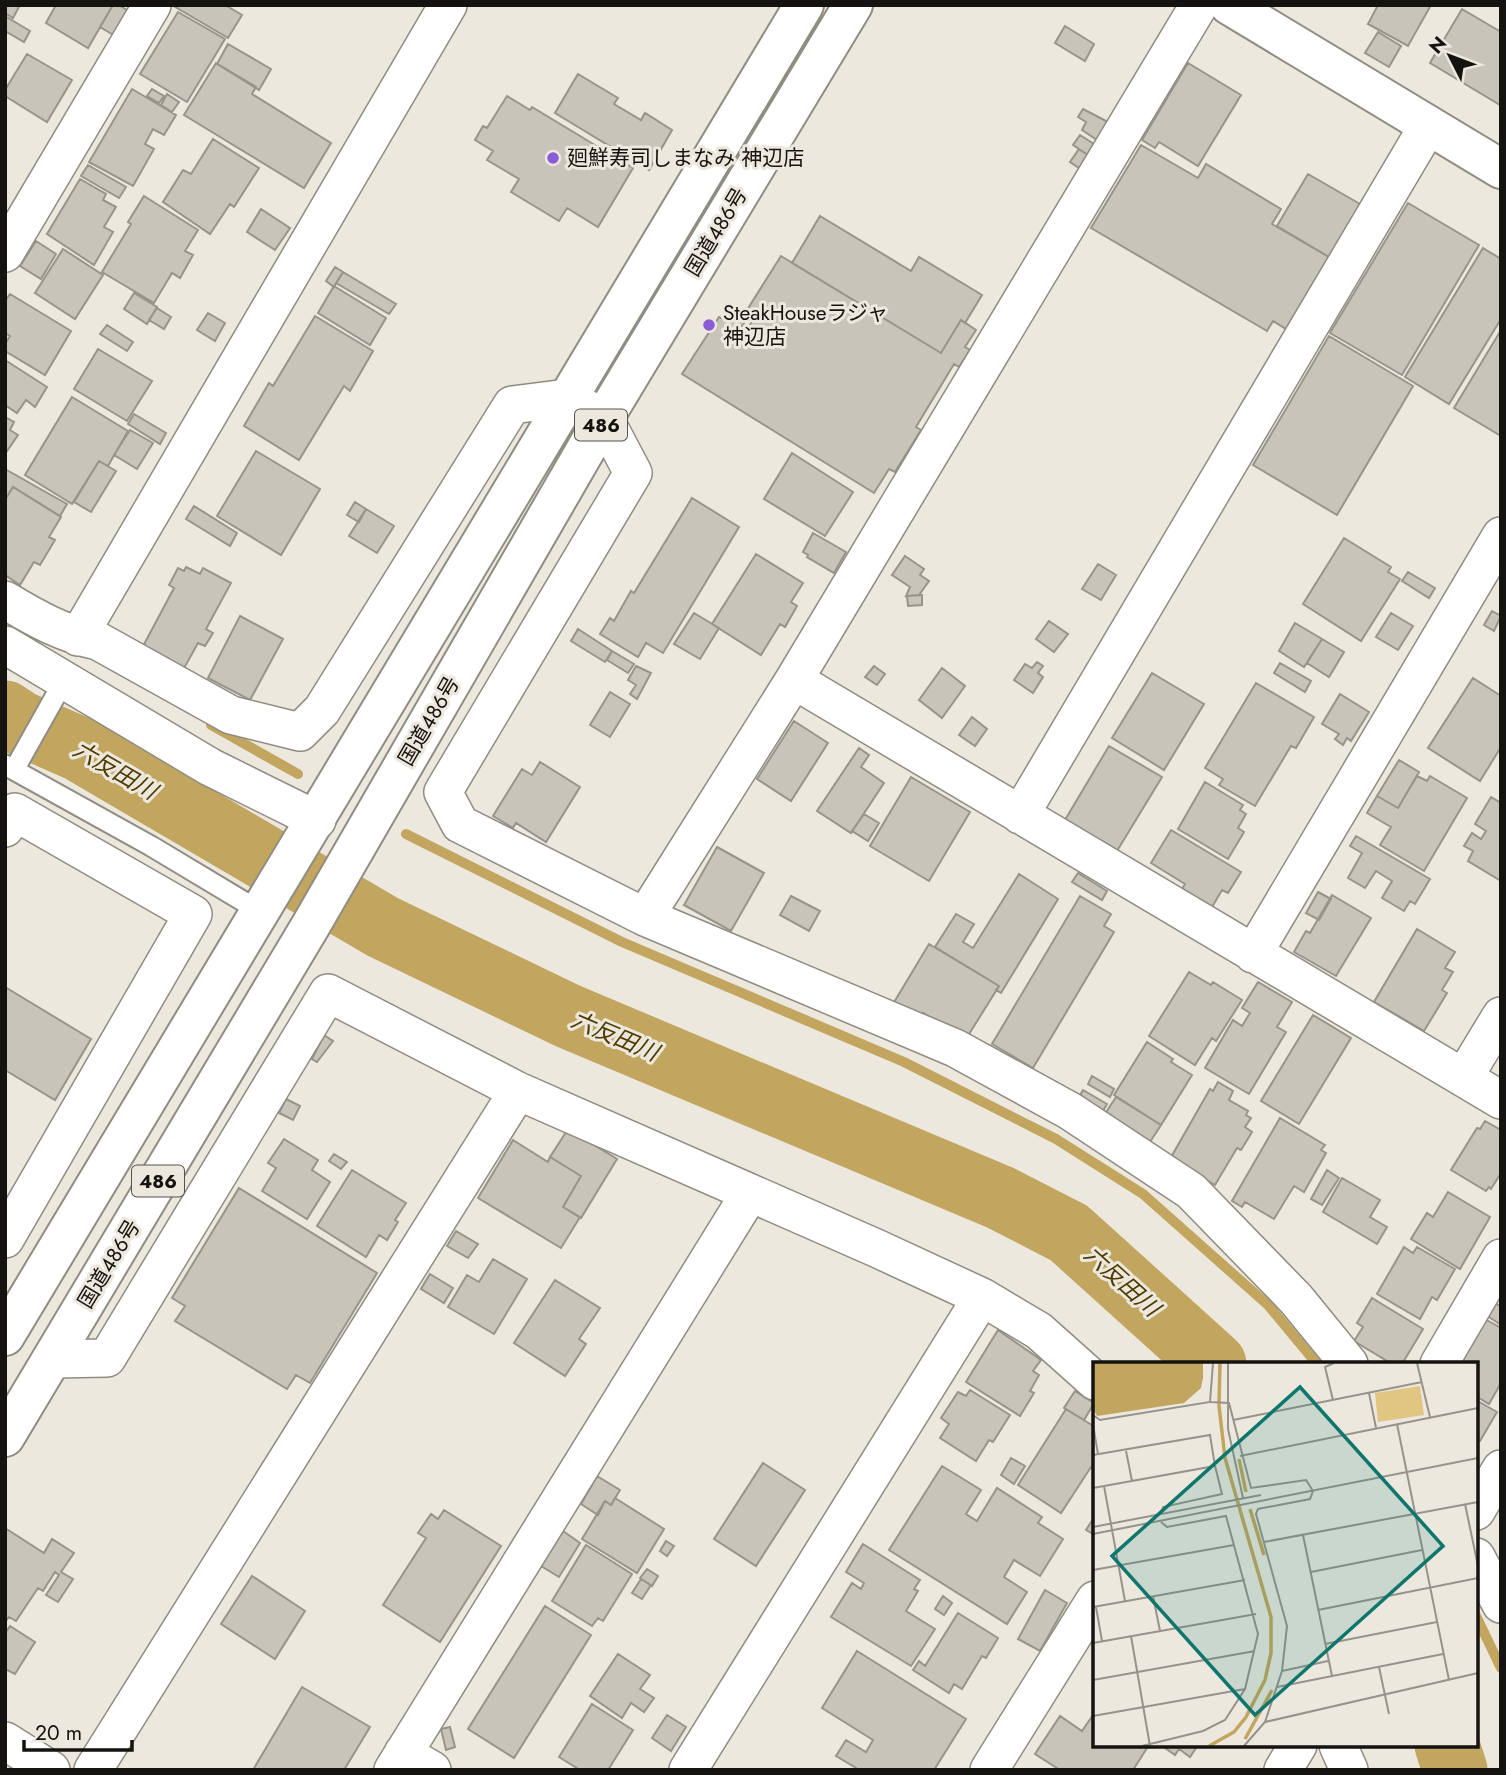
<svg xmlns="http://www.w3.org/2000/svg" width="1506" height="1775" font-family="Jost,'Noto Sans JP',sans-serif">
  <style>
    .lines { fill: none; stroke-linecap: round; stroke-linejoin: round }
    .stream { stroke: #c2a65f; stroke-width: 10 }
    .river { stroke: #c2a65f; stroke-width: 65 }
    .building { fill: #c8c4ba; stroke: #98948b; stroke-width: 2 }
    .lane-casing { stroke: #8f8c82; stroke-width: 23 }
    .street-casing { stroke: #8f8c82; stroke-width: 40 }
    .secondary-casing { stroke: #8f8c82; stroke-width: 42 }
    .highway-casing { stroke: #8f8c82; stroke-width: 42 }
    .lane { stroke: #fff; stroke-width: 19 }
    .street { stroke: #fff; stroke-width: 37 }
    .secondary { stroke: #fff; stroke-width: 38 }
    .highway { stroke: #fff; stroke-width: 38 }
    .poi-dot { fill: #8a5cd6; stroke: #ece8de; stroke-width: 2.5 }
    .labels { text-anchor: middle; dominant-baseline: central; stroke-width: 6; stroke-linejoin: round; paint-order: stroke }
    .shield { fill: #ece8de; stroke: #56534e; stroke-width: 2 }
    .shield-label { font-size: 19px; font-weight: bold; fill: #151310 }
    .poi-label { font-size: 21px; fill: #151310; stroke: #ece8de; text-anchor: start }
    .street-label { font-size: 21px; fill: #151310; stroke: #ece8de }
    .water-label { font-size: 23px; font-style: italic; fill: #4f3b00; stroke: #ece8de }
    .inset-river { fill: none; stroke: #c2a65f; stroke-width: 3.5 }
    .inset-road { fill: none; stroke: #96938c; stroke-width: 2 }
    .view { fill: #0f766e; fill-opacity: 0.15; stroke: #0f766e; stroke-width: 3.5 }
    .inset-edge { fill: none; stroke: #151310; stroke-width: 3.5 }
  </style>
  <rect width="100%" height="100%" fill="#ece8de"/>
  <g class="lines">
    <!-- stream -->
    <path class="stream" d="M211 725 298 774
      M406 834 622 942 904 1062 1056 1139 1143 1194 1268 1305 1317 1364
      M1476 1616 1501 1668"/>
    <!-- river -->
    <path class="river" d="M5 713 20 723 79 749 383 927 568 1016 1001 1198 1069 1233 1214 1364
      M1447 1745 1455 1770"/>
  </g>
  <!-- building -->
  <path class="building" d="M5 5H20L13 18 5 13Z
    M56 5H113L88 48 46 23Z
    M113 5H119L130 12 115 36 100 27Z
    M172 5H225L242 15 228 38Z
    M1378 5H1431L1408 46 1368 24Z
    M1462 9 1501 32 1500 105 1430 63Z
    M178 12 225 39 187 102 140 74Z
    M5 16 30 31 24 42 5 31Z
    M1065 26 1094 44 1085 61 1055 43Z
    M1378 32 1401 46 1389 67 1365 53Z
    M228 44 271 69 259 90 217 64Z
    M27 54 72 80 47 122 5 96V90Z
    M216 63 256 87 252 94 331 143 304 188 184 115Z
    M1188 63 1241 95 1198 166 1159 142 1155 148 1142 140Z
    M578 74 618 98 614 104 641 120 645 113 672 130 649 170 555 113Z
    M132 89 176 115 164 135 153 129 145 144 154 149 133 186 89 162Z
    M152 89 164 96 159 103 147 96Z
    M167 94 179 102 172 112 161 105Z
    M507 96 530 110 532 107 633 168 598 227 567 208 559 221 511 192 519 179 487 160 493 151 475 140 483 126 487 128Z
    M1083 109 1108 122 1097 140 1082 130 1086 122 1078 117Z
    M1080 135 1094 144 1088 155 1073 145Z
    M213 139 259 168 234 207 230 204 210 234 163 202 183 170 191 174Z
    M1141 145 1198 178 1206 164 1281 209 1272 224 1329 257 1286 329 1273 321 1267 331 1091 228Z
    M1079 149 1088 155 1079 168 1070 162Z
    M88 165 126 187 119 198 81 176Z
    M1308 174 1360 204 1329 257 1277 226Z
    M80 179 106 194 103 200 116 207 104 227 113 232 94 265 47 234Z
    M144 196 198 230 185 251 193 255 180 278 172 273 154 303 102 272 131 224 128 222Z
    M1408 203 1479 245 1402 375 1330 333Z
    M261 209 290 228 275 250 247 232Z
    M820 216 911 271 919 257 982 295 965 323 961 320 941 353 792 263Z
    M36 241 56 254 41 279 20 266Z
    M1483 248 1501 259V319L1449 404 1405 377Z
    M63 249 103 275 75 319 35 293Z
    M781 256 941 353 961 320 976 330 965 347 970 350 959 367 954 364 916 427 921 430 895 472 889 469 874 493 682 374 719 317 723 319 728 311 745 322 740 329 745 333 756 315 747 310Z
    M335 267 343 272 334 287 326 281Z
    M343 272 396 304 389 314 336 283Z
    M334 286 386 318 370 345 318 313Z
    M134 293 157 307 147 324 124 309Z
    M10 294 71 331 45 375 5 351V344L10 336 5 333V301Z
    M157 308 171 317 164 329 149 320Z
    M208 313 225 323 215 341 197 330Z
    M315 316 373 351 350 391 344 386 299 460 244 426 269 383 273 386Z
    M107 325 133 342 127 351 100 334Z
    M1501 330V436L1454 408Z
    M1329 336 1413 386 1337 515 1253 465Z
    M98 349 152 381 127 421 74 389Z
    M5 360 47 387 35 407 26 400 17 413 5 405Z
    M72 397 128 431 108 466 99 461 72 504 25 475Z
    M134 414 166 433 160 444 128 424Z
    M5 417 14 422 10 430 18 435 5 454Z
    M130 430 153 443 137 469 114 455Z
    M256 451 320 489 281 555 217 516Z
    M792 453 853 492 825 536 764 499Z
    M99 461 116 471 91 512 74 502Z
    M5 469 67 504 60 516 13 487 5 500Z
    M13 487 61 517 49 537 55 540 40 565 34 562 20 585 5 575V500Z
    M692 498 739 527 663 653 646 643 638 657 600 634 610 618 614 621 631 591 634 593Z
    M355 502 366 509 359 522 347 515Z
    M194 506 237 533 230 546 186 519Z
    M366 509 394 526 377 553 349 536Z
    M813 533 846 552 834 573 807 557 808 555 803 552Z
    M1344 538 1391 567 1388 572 1400 579 1361 641 1303 604Z
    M756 554 803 583 791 602 797 606 785 627 780 624 761 655 712 624Z
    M905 556 924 569 920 575 929 581 919 595 906 596 910 587 892 575Z
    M1098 564 1116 575 1101 600 1082 589Z
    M186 567 200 574 203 568 231 583 206 629 213 633 205 646 198 643 183 670 142 648 174 588 169 585 178 568 184 571Z
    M1408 572 1435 588 1429 598 1402 581Z
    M922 595V605L908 606 907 596Z
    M1492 611 1501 616 1494 631 1484 625Z
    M694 613 719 628 700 659 674 644Z
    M1391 613 1413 626 1398 650 1376 637Z
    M240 616 283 639 250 700 208 678Z
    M1049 621 1068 634 1054 652 1036 639Z
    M1295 623 1322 639 1304 667 1279 651Z
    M578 629 612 651 605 662 571 641Z
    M1322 639 1344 652 1329 677 1307 663Z
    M612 651 634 664 628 673 607 660Z
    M1037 662 1043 666 1038 673 1043 677 1033 693 1014 680 1025 664 1032 668Z
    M1280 663 1311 681 1305 692 1274 673Z
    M636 666 651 673 637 699 630 694 636 685 628 680Z
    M874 666 885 674 877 685 865 677Z
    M942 668 965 686 942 718 919 700Z
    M1152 673 1204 704 1164 770 1112 738Z
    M1473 678 1501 696V747L1480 781 1428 748Z
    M1256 683 1314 717 1296 748 1291 746 1255 806 1219 785 1223 779 1205 768Z
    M610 692 630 704 610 737 590 725Z
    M1340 694 1369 712 1351 741 1347 738 1343 745 1335 739 1339 734 1322 724Z
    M972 717 987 729 975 746 959 735Z
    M794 721 828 743 791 801 757 779Z
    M1109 746 1162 777 1117 851 1065 820Z
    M859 748 869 755 861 767 884 783 851 833 817 811Z
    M1399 760 1419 772 1398 808 1377 796Z
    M540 762 580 787 546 842 516 823 513 828 493 816 522 769 532 775Z
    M1417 776 1427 781 1430 776 1467 798 1424 871 1380 845 1391 827 1367 813 1377 796 1398 808Z
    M911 777 970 812 929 881 870 846Z
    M1205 782 1243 805 1240 810 1246 814 1238 828 1244 832 1228 859 1178 829Z
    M1491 797 1501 803V881L1468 861 1473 851 1464 846 1472 833 1481 839 1486 831 1475 824Z
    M864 814 879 823 868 841 852 831Z
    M1171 830 1241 872 1228 893 1222 890 1212 907 1182 889 1185 884 1151 863Z
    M1356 836 1430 879 1415 904 1410 901 1404 911 1382 898 1392 881 1376 871 1365 888 1348 878 1362 853 1350 846Z
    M717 847 764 873 731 931 684 905Z
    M1078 873 1107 891 1102 900 1072 882Z
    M1019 874 1058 899 1001 993 996 990 999 986 935 947 956 914 974 924 963 942 973 948Z
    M1318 892 1331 899 1319 920 1306 913Z
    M1332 895 1371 918 1336 976 1294 952 1306 931 1310 933Z
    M791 896 820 911 809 931 780 915Z
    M1080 896 1111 914 1104 926 1114 932 1033 1068 992 1044Z
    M1417 929 1455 952 1445 968 1453 972 1442 990 1447 993 1424 1031 1374 1002Z
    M929 944 999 986 966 1039 923 1013 919 1020 893 1004Z
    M1189 972 1211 985 1213 982 1242 1000 1216 1041 1212 1038 1195 1065 1149 1036Z
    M1258 982 1292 1002 1277 1027 1286 1032 1249 1094 1205 1068 1233 1020 1242 1026 1250 1013 1242 1008Z
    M5 987 91 1039 55 1100 5 1070Z
    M1313 1015 1351 1038 1299 1124 1261 1101Z
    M324 1035 333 1041 317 1062 312 1059Z
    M1147 1042 1173 1059 1171 1062 1192 1075 1161 1125 1114 1095Z
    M1092 1076 1114 1089 1110 1097 1088 1084Z
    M1218 1082 1233 1091 1229 1100 1248 1111 1246 1115 1251 1118 1245 1127 1252 1132 1241 1150 1237 1148 1215 1185 1170 1159 1210 1089 1213 1091Z
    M1083 1090 1107 1104 1103 1111 1079 1097Z
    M1116 1097 1161 1125 1150 1142 1105 1114Z
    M286 1099 300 1106 293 1120 279 1113Z
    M1280 1118 1325 1145 1321 1150 1326 1153 1304 1192 1294 1186 1274 1219 1245 1202 1242 1207 1232 1201Z
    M1485 1121 1501 1130V1173L1491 1189 1489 1187 1486 1191 1451 1170 1477 1128 1480 1129Z
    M568 1129 617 1159 581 1218 563 1207 581 1176 550 1157Z
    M284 1139 318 1160 312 1170 330 1182 307 1219 262 1191 276 1168 268 1163Z
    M513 1140 548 1162 550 1157 581 1176 563 1207 580 1217 561 1248 478 1198Z
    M334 1154 347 1162 341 1169 329 1161Z
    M352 1170 406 1203 395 1220 398 1222 387 1240 379 1235 366 1257 317 1226Z
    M1327 1170 1339 1178 1322 1205 1311 1199Z
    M1342 1178 1380 1200 1370 1217 1387 1227 1377 1244 1323 1212Z
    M239 1188 377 1273 310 1383 296 1375 287 1389 175 1321 185 1306 172 1298Z
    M1448 1192 1490 1217 1460 1269 1411 1239 1427 1213 1433 1217Z
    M456 1231 478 1244 468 1258 447 1246Z
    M1404 1247 1413 1253 1417 1247 1455 1269 1437 1300 1432 1297 1420 1319 1377 1294Z
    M493 1259 527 1279 494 1334 448 1307 467 1275 479 1282Z
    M430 1274 453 1288 444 1303 421 1289Z
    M555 1280 600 1308 579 1339 586 1344 565 1376 514 1343Z
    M1372 1298 1423 1329 1402 1364H1392L1354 1341 1363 1327 1357 1323Z
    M1494 1302 1501 1307V1325L1486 1315Z
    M1483 1318 1501 1328V1383L1489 1404 1476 1396V1364H1458Z
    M998 1330 1041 1360 1033 1371 1039 1375 1030 1391 1034 1393 1020 1416 966 1382Z
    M970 1390 1010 1415 993 1442 989 1440 976 1461 940 1438 949 1424 941 1418 958 1392 966 1396Z
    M1075 1391 1094 1403 1084 1420 1064 1408Z
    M1476 1400 1497 1412 1480 1441 1476 1439Z
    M1066 1409 1095 1427V1469L1091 1467 1061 1513 1018 1485Z
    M1011 1458 1025 1466 1014 1484 1001 1475Z
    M763 1463 805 1490 756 1566 714 1539Z
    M942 1466 981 1490 966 1514 977 1521 997 1488 1042 1517 1038 1523 1063 1539 1040 1576 1014 1560 1004 1577 1027 1592 1007 1624 889 1550Z
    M597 1476 620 1490 611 1505 605 1501 598 1515 581 1504Z
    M615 1498 664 1529 637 1573 582 1539 605 1501 611 1505Z
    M444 1510 501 1546 440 1642 383 1605 426 1538 418 1533 431 1514 438 1519Z
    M1095 1516V1535L1086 1530Z
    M5 1528 44 1553 52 1539 74 1553 61 1572 73 1579 58 1602 46 1595 59 1575 55 1572 43 1591 38 1588 16 1621 9 1617 5 1622Z
    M563 1531 580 1543 559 1577 541 1566Z
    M666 1541 674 1546 667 1556 660 1551Z
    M863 1544 920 1580 914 1589 918 1591 906 1611 935 1629 911 1666 831 1617 852 1583 861 1589 864 1583 846 1572Z
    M586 1545 632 1574 603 1621 598 1618 592 1626 552 1601Z
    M647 1569 658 1576 652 1586 640 1578Z
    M252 1576 305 1611 275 1659 221 1624Z
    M641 1579 651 1585 642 1599 632 1593Z
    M1045 1590 1067 1603 1040 1651 1018 1639Z
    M943 1596 952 1603 944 1615 935 1609Z
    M545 1606 591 1635 514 1758 468 1729Z
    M958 1613 998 1638 986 1658 982 1656 962 1689 954 1684 949 1693 913 1670 919 1661 925 1666Z
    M10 1626 35 1642 15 1674 5 1669V1633Z
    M857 1651 966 1719 934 1770H855L856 1768 836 1756 846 1740 866 1752 873 1740 822 1708Z
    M618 1654 650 1675 640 1689 654 1698 644 1712 631 1703 622 1718 590 1696Z
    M302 1687 370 1727 344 1770H253Z
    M592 1704 633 1730 608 1770H580L559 1757Z
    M1095 1712V1745H1149L1133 1770H1060L1035 1754 1060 1716 1082 1731Z
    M667 1715 686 1727 671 1751 652 1738Z
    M450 1727 455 1747 446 1750 441 1729Z
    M1161 1745H1198L1190 1757 1179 1749 1175 1755Z"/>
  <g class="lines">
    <!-- lane casing -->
    <g class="lane-casing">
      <path id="lane" d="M5 765 151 846 261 912
        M14 770 65 679"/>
    </g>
    <!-- street casing -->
    <g class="street-casing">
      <path id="street" d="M5 253 152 5
        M5 600C35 618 63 634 98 641L231 715 300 732 322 710 512 405 567 398 604 418 633 473 443 792 460 824 645 917 955 1048 1070 1111 1191 1191 1296 1299 1349 1364
        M78 637 448 5
        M5 645 210 767 317 820
        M794 680 1501 1100
        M1020 815 1428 126
        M5 828 15 812 193 914 5 1239
        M645 917 794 680 1199 5
        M1253 954 1501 536
        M1464 1077 1501 1016
        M52 1359 107 1358 328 993 518 1091 876 1248 982 1297 1039 1331 1095 1381
        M1439 1364 1501 1258
        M1476 1511 1501 1469
        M1476 1557 1501 1604
        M5 1741 51 1770
        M1338 1745 1349 1770
        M403 1753 432 1770
        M93 1770 518 1091
        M393 1770 750 1193
        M688 1770 982 1297
        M989 1770 1095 1600
        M1283 1770 1298 1745"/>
    </g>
    <!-- secondary casing -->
    <g class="secondary-casing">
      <path id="secondary" d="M1229 5 1501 169"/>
    </g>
    <!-- highway casing -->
    <g class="highway-casing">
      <path id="highway" d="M5 1336 804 5
        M5 1437 311 925 604 418 853 5"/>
    </g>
    <!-- lane -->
    <use href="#lane" class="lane"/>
    <!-- street -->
    <use href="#street" class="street"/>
    <!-- secondary -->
    <use href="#secondary" class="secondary"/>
    <!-- highway -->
    <use href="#highway" class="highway"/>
  </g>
  <!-- markers -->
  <g class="poi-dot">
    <circle cx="553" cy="158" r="7"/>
    <circle cx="709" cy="325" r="7"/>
  </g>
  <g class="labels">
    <!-- shield labels -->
    <g class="shield">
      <rect x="575" y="409.5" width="52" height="31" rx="5"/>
      <rect x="132" y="1165.5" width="52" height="31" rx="5"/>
    </g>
    <g class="shield-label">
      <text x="601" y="425">486</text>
      <text x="158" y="1181">486</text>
    </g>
    <!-- poi labels -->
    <g class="poi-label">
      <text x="567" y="158">廻鮮寿司しまなみ 神辺店</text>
      <text x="723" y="313">SteakHouseラジャ<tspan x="723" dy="24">神辺店</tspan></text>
    </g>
    <!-- street labels -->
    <g class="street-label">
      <text transform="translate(716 232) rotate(-59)">国道486号</text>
      <text transform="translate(429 721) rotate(-60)">国道486号</text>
      <text transform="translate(109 1264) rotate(-59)">国道486号</text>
    </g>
    <!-- water labels -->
    <g class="water-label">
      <text transform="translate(115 770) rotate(30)">六反田川</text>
      <text transform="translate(615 1036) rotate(23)">六反田川</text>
      <text transform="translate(1122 1281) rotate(42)">六反田川</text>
    </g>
  </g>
  <!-- overview -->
  <g transform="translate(1093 1362)">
    <rect width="385" height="385" fill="#ece8de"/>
    <path d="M327 24 331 53 285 60 282 31Z" fill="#e1c682"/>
    <path d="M0 1H110V16L108 26 91 41 4 54 0 47Z" fill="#c2a65f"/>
    <path class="inset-river" d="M146 97 153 130M157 147 171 193M152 377 179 328M116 384 141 370 153 355 172 318 178 291V255L132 96 126 44 127 1"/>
    <path class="inset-road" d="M135 1V67L150 136M324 1 337 55M276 31 283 66M240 38 232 5 241 1M117 40 136 41 158 126 213 118 220 129 217 137 165 147 163 152 194 264 189 309 172 360 151 384M0 53 7 58 117 40 120 1M140 58 329 20M304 62 356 318M0 63 5 92M33 89 39 119M0 93 117 73 122 104M147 94 385 46M11 124 32 239M0 126 122 104 129 132 70 145 68 152M372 142 385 204M0 165 168 133M0 172 385 96M210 173 239 314M171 180 385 140M0 208 141 183M218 210 329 188M60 234 67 269M0 245 152 218M3 245 9 279M225 248 385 216M38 274 57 384M0 281 163 252M232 282 344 260M286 305 296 352M189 309 235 299M0 318 162 289M184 325 350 292M0 354 152 327M172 360 385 311M49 384 110 369 132 358 152 327 165 272 133 154 74 165 68 160"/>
    <path class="view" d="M207 25 350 184 162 353 19 194Z"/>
    <rect width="385" height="385" class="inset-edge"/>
  </g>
  <!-- border -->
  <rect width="1506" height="1775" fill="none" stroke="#151310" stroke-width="14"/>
  <!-- north arrow -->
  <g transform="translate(1450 56) rotate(312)" stroke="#ece8de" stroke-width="5" paint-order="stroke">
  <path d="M0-5L12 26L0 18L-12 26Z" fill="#151310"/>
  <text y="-10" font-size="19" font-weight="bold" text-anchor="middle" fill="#151310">N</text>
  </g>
  <!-- scale -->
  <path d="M24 1740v10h108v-10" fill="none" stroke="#151310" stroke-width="3.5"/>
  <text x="35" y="1740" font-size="21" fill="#151310" stroke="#ece8de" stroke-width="5" paint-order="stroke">20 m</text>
</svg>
